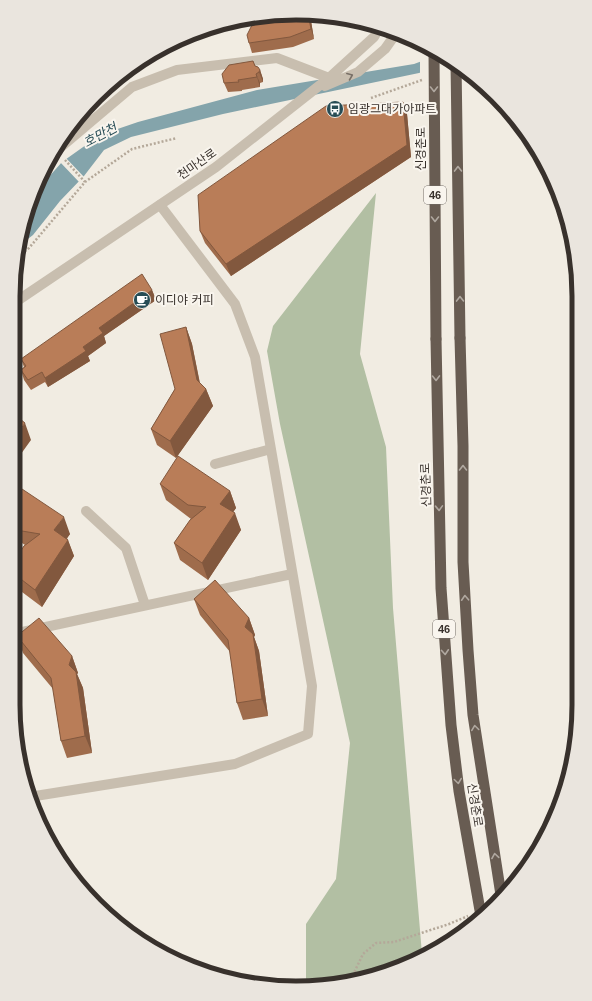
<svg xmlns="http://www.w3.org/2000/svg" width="592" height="1001" font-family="Helvetica,'Noto Sans KR',sans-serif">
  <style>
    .green { fill: #b2bfa3 }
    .water { fill: #84a4ab }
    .pier { fill: #f1ece2 }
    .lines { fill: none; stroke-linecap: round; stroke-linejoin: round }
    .path { stroke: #b4a899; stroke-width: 2.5; stroke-dasharray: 2 2; stroke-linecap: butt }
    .minor { stroke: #c8beaf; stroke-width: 10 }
    .tertiary { stroke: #c8beaf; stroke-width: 10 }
    .trunk { stroke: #685c52; stroke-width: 11 }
    .trunk-bridge { stroke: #685c52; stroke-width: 11 }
    .wall { fill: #9f6c4c }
    .shaded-wall { fill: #82583e }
    .building { fill: #b97d58; stroke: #82583e }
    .oneway { stroke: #797067 }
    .oneway2 { stroke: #b0a8a0 }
    .labels { text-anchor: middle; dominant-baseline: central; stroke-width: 4; stroke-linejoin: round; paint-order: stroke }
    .shield { fill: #f9f5ee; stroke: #726c66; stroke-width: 1 }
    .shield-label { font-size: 11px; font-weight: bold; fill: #38312c }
    .poi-label { font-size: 12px; fill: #38312c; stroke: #f9f5ee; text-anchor: start }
    .street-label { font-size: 12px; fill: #38312c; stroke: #f9f5ee }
    .water-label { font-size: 13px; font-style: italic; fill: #264c55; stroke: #f9f5ee }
    .rim { fill: none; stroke: #38312c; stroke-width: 5 }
  </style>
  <rect width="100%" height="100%" fill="#f1ece2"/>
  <!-- green -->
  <path class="green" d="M376 193 360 354 386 447 393 608 422 954 387 973 306 986V924L336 879 350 743 280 424 267 351 273 326Z"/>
  <!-- water -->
  <path class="water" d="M441 54 454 61 419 73 223 114 131 137 104 150 84 176 60 201 33 235 20 245 28 205 32 196 62 162 100 135 138 122 257 90 414 64Z"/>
  <!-- pier -->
  <path class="pier" d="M438 53 453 61 454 63 420 75V60Z
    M65 157 85 178 80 183 60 162Z"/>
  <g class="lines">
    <!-- path -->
    <path class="path" d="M371 98 422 80
      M65 160 85 182
      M18 256 29 248 85 182 132 149 177 138
      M351 979 363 954 376 943 394 942 449 924 468 916"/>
    <!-- minor -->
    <path class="minor" d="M54 153 132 87 177 70 277 58 329 78
      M215 464 271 449
      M86 511 126 548 145 605
      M13 634 292 574
      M29 797 235 764 308 734 312 686 255 357 235 304 160 205"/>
    <!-- tertiary -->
    <path class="tertiary" d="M325 86 358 72 385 49 397 32
      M14 303 216 167 329 78 374 37 380 27"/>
    <!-- trunk -->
    <path class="trunk" d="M460 338 463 446V562L468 650 473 715 501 895
      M436 339 441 588 451 725 459 791 481 916"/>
    <!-- trunk-bridge -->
    <path class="trunk-bridge" d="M434 50 436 339
      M456 63 460 338"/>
  </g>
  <!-- wall -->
  <path class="wall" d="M315 15 330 16 317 20Z
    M311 21 314 39 293 47 252 53 249 43Z
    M253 61 255 66 260 70 263 79V82L260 83V87L242 90V91L228 92 224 83Z
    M407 114 411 157 231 276 205 243 200 231Z
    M152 290 156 300 104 336 106 343 88 356 90 361 48 387 45 382 31 390 24 380 21 370 24 367 21 359Z
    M186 327 192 344 200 383 206 389 213 406 176 458 157 445 151 429 175 389Z
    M13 483 70 534 67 538 74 556 42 607 14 586 13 583V562L25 545 13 537Z
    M160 484 230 491 236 508 233 512 241 530 208 580 180 560 174 543 191 519 166 500Z
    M194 599 249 618 255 635 254 637 259 651 268 716 243 720 237 703 230 652 200 615Z
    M17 636 72 656 78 673 77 674 83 688 92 753 67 758 61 741 53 689 23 653Z"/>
  <!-- shaded-wall -->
  <path class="shaded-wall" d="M308 14 311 21 314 39 311 29Z
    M260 70 263 79V82L259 72Z
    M256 74 260 83V87L257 77Z
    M403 102 407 114 411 157 231 276 226 264Z
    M152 290 156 300 104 336 106 343 88 356 90 361 48 387 45 378 83 347 99 328Z
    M186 327 192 344 202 395 206 389 213 406 176 458 170 441Z
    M13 394 21 429 25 423 31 440 13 465Z
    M230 491 236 508 227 521 220 504Z
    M235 513 241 530 208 580 202 563Z
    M64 517 70 534 61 547 54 530Z
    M68 540 74 556 42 607 35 590Z
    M249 618 255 635 254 637 259 651 268 716 262 699 245 627Z
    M72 656 78 673 77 674 83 688 92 753 85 736 69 665Z"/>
  <!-- building -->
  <path class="building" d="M296 13 308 14 311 29 290 37 249 43 247 35 252 25 251 21Z
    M253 61 255 66 258 67 260 70 259 72 256 74 257 77 238 80 239 82 224 83 222 74 229 65Z
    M403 102 407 145 226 264 200 231 198 195 326 106Z
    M142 274 152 290 99 328 103 333 83 347 86 351 45 378 42 372 28 380 21 370 26 366 21 359Z
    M186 327 197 380 206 389 170 441 151 429 175 389 160 334Z
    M13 407 15 415 25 423 13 440Z
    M178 456 230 491 220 504 235 513 202 563 174 543 190 520 206 507 188 505 160 484Z
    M13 483 64 517 54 530 68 540 35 590 13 573V562L24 546 40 534 22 531 13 524Z
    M215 580 249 618 245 627 253 634 262 699 237 703 228 640 194 599Z
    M39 618 72 656 69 665 76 672 85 736 61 741 51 678 17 636Z"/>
  <!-- one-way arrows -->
  <defs><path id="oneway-chevron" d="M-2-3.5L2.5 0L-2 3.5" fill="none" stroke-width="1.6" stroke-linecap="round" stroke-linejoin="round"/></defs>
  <use class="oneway" href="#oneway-chevron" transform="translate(350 76) rotate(-22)"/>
  <g class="oneway2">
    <use href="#oneway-chevron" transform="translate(434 89) rotate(90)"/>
    <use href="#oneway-chevron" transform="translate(458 169) rotate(-91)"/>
    <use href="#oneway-chevron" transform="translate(435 219) rotate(90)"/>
    <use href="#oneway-chevron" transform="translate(460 299) rotate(-91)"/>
    <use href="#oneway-chevron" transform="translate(436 378) rotate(89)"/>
    <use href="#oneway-chevron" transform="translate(463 468) rotate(-90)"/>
    <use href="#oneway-chevron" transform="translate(439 508) rotate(88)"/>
    <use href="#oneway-chevron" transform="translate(465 598) rotate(-93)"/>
    <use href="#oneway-chevron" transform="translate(445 652) rotate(86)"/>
    <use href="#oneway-chevron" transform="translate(475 728) rotate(-98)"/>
    <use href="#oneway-chevron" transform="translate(458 781) rotate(82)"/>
    <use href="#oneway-chevron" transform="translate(495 856) rotate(-99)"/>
  </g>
  <!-- icons -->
  <defs>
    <g id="bus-disc" transform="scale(0.9)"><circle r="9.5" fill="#264c55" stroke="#f9f5ee"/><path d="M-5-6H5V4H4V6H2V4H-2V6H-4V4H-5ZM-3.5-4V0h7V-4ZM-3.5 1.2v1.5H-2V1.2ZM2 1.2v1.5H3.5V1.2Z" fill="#fff"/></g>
    <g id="cafe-disc" transform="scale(0.9)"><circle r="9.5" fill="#264c55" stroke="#f9f5ee"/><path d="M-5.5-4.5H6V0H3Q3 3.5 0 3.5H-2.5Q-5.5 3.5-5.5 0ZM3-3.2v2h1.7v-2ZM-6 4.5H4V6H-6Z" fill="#fff"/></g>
  </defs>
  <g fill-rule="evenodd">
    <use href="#bus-disc" x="335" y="109"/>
    <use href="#cafe-disc" x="142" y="300"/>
  </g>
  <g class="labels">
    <!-- shield labels -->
    <g class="shield">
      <rect x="424" y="186" width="22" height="18" rx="3"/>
      <rect x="433" y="620" width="22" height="18" rx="3"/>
    </g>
    <g class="shield-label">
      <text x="435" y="195">46</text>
      <text x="444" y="629">46</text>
    </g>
    <!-- poi labels -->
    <g class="poi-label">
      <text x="348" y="109">임광그대가아파트</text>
      <text x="155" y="300">이디야 커피</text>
    </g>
    <!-- street labels -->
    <g class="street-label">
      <text transform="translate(421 149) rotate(-90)">신경춘로</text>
      <text transform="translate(197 164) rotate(-35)">천마산로</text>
      <text transform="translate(426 485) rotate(-92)">신경춘로</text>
      <text transform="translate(475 805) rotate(81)">신경춘로</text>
    </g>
    <!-- water labels -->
    <g class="water-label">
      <text transform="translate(100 135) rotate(-28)">호만천</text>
    </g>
  </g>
  <!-- crop -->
  <path d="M0 0H592V1001H0ZM296 20H296A276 276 0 0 1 572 296V705A276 276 0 0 1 296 981H296A276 276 0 0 1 20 705V296A276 276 0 0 1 296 20Z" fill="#eae5de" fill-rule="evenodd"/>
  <path class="rim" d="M296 20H296A276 276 0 0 1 572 296V705A276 276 0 0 1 296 981H296A276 276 0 0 1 20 705V296A276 276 0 0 1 296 20Z"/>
</svg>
